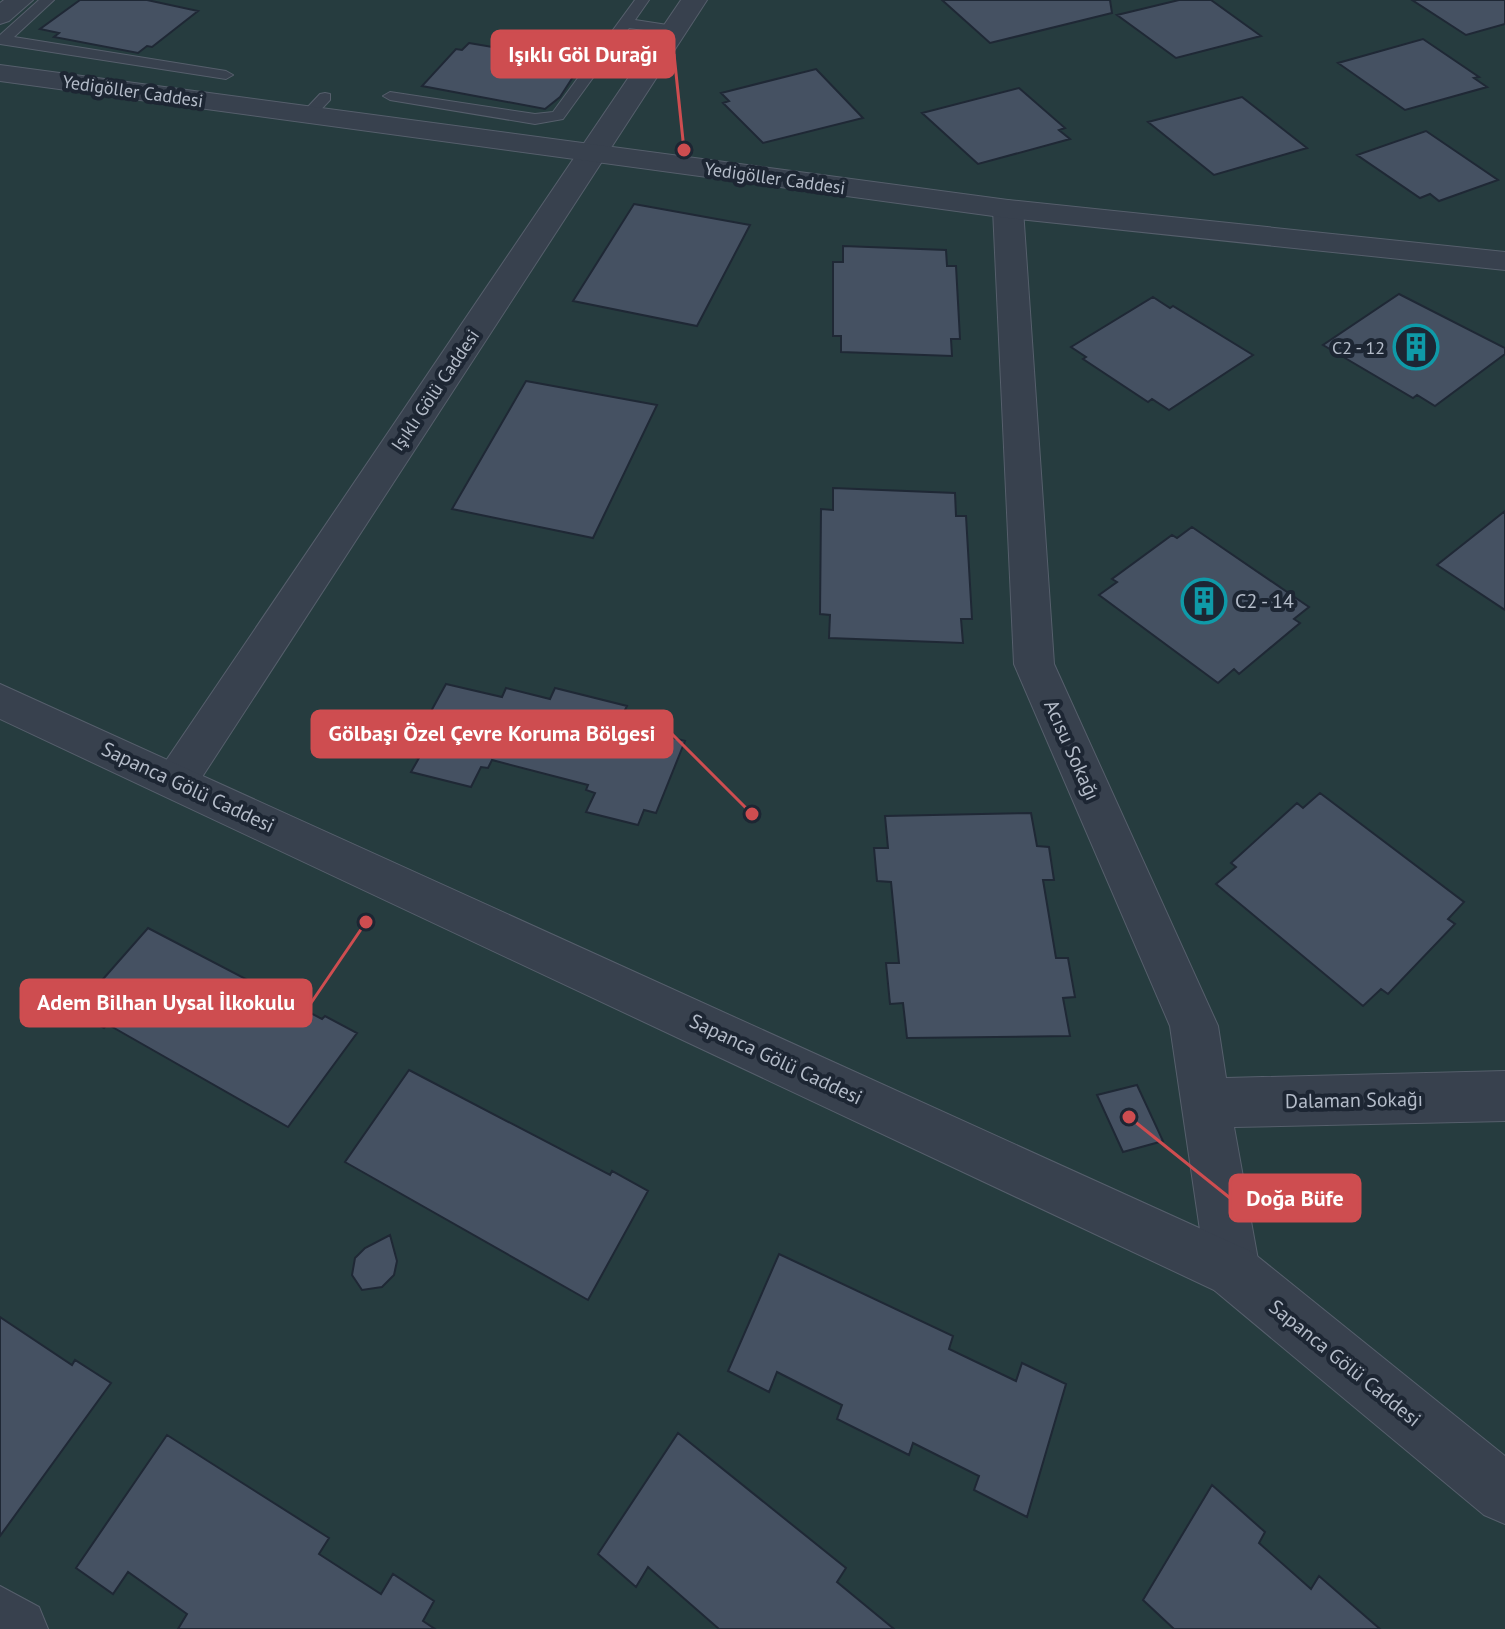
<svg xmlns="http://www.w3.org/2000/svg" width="1505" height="1629" font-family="'PT Sans',sans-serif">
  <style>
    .green { fill: #263c3f }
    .building { fill: #455162; stroke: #1f2835; stroke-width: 2 }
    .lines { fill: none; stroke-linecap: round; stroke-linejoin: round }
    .service-casing { stroke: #565f6c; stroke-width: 2 }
    .minor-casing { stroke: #565f6c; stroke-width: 2 }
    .tertiary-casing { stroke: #565f6c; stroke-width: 2 }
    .service { fill: #38414e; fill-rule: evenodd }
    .minor { fill: #38414e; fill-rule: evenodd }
    .tertiary { fill: #38414e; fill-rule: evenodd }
    .labels { text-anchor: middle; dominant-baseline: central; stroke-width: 8; stroke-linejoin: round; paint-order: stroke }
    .far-street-label { font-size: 18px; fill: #b4bcc9; stroke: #1d2633 }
    .far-poi-label { font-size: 18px; fill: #b4bcc9; stroke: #1d2633; text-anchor: end }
    .poi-label { font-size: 20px; fill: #b4bcc9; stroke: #1d2633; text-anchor: start }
    .street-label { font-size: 20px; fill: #b4bcc9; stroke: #1d2633 }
    .leader { fill: none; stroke: #ce4d50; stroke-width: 3 }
    .callout-dot { fill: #ce4d50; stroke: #1d2633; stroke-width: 3 }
    .callout { fill: #ce4d50; stroke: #ce4d50; stroke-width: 3 }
    .callout-label { font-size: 22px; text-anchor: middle; font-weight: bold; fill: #fff }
  </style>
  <rect width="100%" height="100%" fill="#242f3e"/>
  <!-- green -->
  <path class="green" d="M0 0H1505V1629H0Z"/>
  <!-- building -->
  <path class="building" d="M80 0H147L198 11 152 47 147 46 138 53 54 37 59 33 40 29Z
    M942 0H1110L1112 13 990 43Z
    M1179 0H1211L1261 36 1176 58 1117 15Z
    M1412 0H1505V24L1466 35Z
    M1423 39 1479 77 1474 78 1487 87 1405 110 1338 63Z
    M469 43 539 55 582 63 560 97 545 109 422 86 456 49 462 50Z
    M816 69 863 118 763 143 723 103 729 101 721 93Z
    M1019 88 1065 128 1059 130 1070 139 978 164 922 113Z
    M1242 97 1307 148 1214 175 1148 122Z
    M1426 131 1498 180 1439 201 1430 194 1420 198 1357 155Z
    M634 204 750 225 697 326 573 301Z
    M843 246 946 250 947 266H956L960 339H951L952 356 841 352V336H833V262H843Z
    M1399 294 1505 348V354L1435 406 1417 395 1413 398 1323 345Z
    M1153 297 1170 308 1173 306 1253 355 1169 410 1152 399 1148 402 1083 359 1086 357 1071 347Z
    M526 381 657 405 593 538 452 509Z
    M833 488 955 493 956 516H966L972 619H961L963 643 829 638 830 615 820 614 821 509 833 510Z
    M1505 511V610L1437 565Z
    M1192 527 1309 607 1294 619 1300 623 1239 674 1234 669 1218 683 1099 595 1117 582 1112 579 1172 535 1177 538Z
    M446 684 502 697 506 688 550 699 555 688 627 706 618 724 685 741 656 813 644 810 638 825 586 812 595 793 586 790 588 785 492 760 488 768 481 767 471 787 411 772 419 758 407 755Z
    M1320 793 1464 902 1448 919 1455 924 1388 994 1381 989 1363 1006 1216 884 1236 867 1231 863 1297 803 1303 808Z
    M1031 813 1037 846 1049 847 1054 880H1043L1056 958H1068L1075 997 1063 998 1070 1036 907 1038 903 1003 890 1004 886 963H899L891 882 877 881 874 848H888L885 816Z
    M148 928 322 1019 325 1016 357 1033 288 1127 107 1024 104 1028 74 1012Z
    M409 1070 610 1175 612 1171 648 1191 588 1300 345 1162Z
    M1137 1085 1163 1141 1123 1152 1097 1095Z
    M390 1235 397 1261 394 1275 382 1287 362 1290 352 1275 355 1258 365 1248Z
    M779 1254 953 1336 949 1349 1016 1381 1022 1363 1066 1384 1027 1517 974 1490 979 1476 913 1443 909 1455 837 1419 842 1405 777 1372 769 1392 728 1371Z
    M0 1317 72 1365 75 1360 111 1383 0 1536Z
    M678 1433 846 1568 837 1582 894 1629H719L648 1567 636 1587 598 1554Z
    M167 1435 329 1538 319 1554 381 1594 393 1574 434 1601 423 1621 435 1629H178L187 1614 128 1572 113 1594 76 1568Z
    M1212 1485 1265 1532 1259 1543 1311 1589 1319 1576 1380 1629H1174L1143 1600Z"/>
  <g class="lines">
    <!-- service casing -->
    <g class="service-casing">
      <path id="service" d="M39 0H54L14 37 226 71 233 75 226 79 0 44V35Z
        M635 0H649L635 20 674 26 681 30 674 34 629 28 563 119 535 124 390 100 383 96 390 92 535 114 553 112Z
        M325 93 330 94V100L313 118H303V112L320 94Z"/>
    </g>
    <!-- minor casing -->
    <g class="minor-casing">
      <path id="minor" d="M4 0H33L9 21 0 24V3Z
        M681 0H707L191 794 176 799 161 794 154 781 161 768Z
        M1008 200 1019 203 1023 209 1054 664 1218 1026 1226 1078 1505 1071V1121L1234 1127 1260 1271 1252 1290 1233 1298 1214 1290 1206 1271 1170 1026 1014 664 993 209 997 203Z
        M0 1586 39 1607 48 1629H0Z"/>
    </g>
    <!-- tertiary casing -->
    <g class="tertiary-casing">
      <path id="tertiary" d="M0 65 1008 200 1505 252V270L1008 218 0 81Z
        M0 684 1252 1252 1505 1456V1524L1484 1515 1214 1290 0 719Z"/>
    </g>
    <!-- service -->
    <use href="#service" class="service"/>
    <!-- minor -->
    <use href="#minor" class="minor"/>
    <!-- tertiary -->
    <use href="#tertiary" class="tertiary"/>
  </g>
  <!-- icons -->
  <defs>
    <g id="building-ring" transform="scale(2.3)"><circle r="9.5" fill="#1d2633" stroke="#0f9aa8" stroke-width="1.5"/><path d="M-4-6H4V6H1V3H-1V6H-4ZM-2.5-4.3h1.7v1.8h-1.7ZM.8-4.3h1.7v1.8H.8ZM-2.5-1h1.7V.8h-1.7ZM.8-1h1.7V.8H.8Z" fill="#0f9aa8"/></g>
  </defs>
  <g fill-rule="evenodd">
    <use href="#building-ring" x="1416" y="347"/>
    <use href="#building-ring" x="1204" y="601"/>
  </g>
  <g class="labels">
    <!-- far-street labels -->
    <g class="far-street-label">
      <text transform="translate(133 91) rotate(8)">Yedigöller Caddesi</text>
      <text transform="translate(775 178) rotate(8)">Yedigöller Caddesi</text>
      <text transform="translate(435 390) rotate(-56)">Işıklı Gölü Caddesi</text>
    </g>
    <!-- far-poi labels -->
    <g class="far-poi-label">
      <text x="1385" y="347">C2 - 12</text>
    </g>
    <!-- poi labels -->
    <g class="poi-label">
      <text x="1235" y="601">C2 - 14</text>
    </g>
    <!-- street labels -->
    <g class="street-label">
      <text transform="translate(1072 750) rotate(66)">Acısu Sokağı</text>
      <text transform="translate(188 787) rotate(25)">Sapanca Gölü Caddesi</text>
      <text transform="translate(776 1059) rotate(25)">Sapanca Gölü Caddesi</text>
      <text transform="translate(1354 1100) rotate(-1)">Dalaman Sokağı</text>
      <text transform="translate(1345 1363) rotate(39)">Sapanca Gölü Caddesi</text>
    </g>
  </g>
  <!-- callouts -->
  <path class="leader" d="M684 150L674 54M752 814L672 734M366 922L311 1003M1129 1117L1230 1198"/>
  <g class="callout-dot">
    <circle cx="684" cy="150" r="8"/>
    <circle cx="752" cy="814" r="8"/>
    <circle cx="366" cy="922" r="8"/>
    <circle cx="1129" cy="1117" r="8"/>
  </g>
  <g class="callout">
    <rect x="492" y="31" width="182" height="46" rx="8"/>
    <rect x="312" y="711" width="360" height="46" rx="8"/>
    <rect x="21" y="980" width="290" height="46" rx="8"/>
    <rect x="1230" y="1175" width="130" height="46" rx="8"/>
  </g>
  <g class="callout-label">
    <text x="583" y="62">Işıklı Göl Durağı</text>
    <text x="492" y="741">Gölbaşı Özel Çevre Koruma Bölgesi</text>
    <text x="166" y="1010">Adem Bilhan Uysal İlkokulu</text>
    <text x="1295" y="1206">Doğa Büfe</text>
  </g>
</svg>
